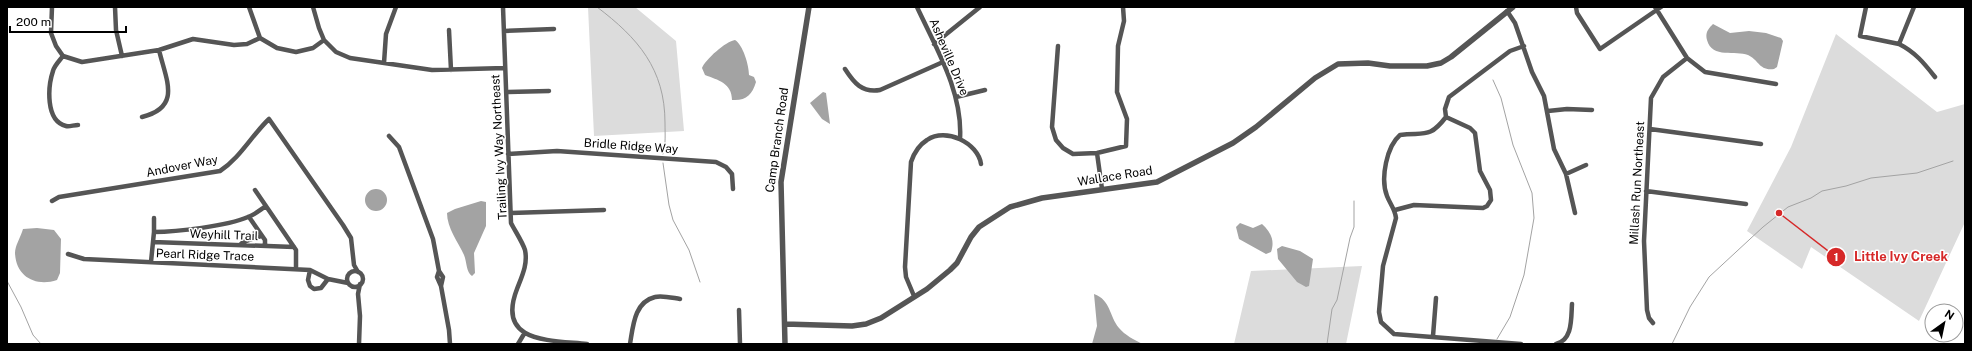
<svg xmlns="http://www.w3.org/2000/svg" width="1972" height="351" font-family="'Public Sans',sans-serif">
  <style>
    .green { fill: #dcdcdc }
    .water { fill: #a3a3a3 }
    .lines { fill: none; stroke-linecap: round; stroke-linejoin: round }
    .stream { stroke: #a3a3a3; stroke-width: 1 }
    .minor { stroke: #555; stroke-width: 4.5 }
    .tertiary { stroke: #555; stroke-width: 5.5 }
    .labels { text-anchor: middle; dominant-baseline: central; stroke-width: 3; stroke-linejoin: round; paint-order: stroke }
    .street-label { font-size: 12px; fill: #000; stroke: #fff }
    .leader { fill: none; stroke: #d62828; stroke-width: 1.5 }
    .callout-dot { fill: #d62828; stroke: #fff; stroke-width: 1.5 }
    .mark-label { font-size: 12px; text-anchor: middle; font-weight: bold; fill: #fff }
    .callout-label { font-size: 13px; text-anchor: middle; font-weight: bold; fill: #d62828; stroke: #fff; stroke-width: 3; stroke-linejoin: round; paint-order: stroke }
  </style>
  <rect width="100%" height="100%" fill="#fff"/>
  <!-- green -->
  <path class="green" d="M588 7H635L676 41 684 131 594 136Z
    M1836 34 1937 112 1965 104V222L1919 321 1811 247 1802 269 1747 231 1791 147Z
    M1362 266 1346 344H1234L1251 271Z"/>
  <!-- water -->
  <path class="water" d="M1713 24 1730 33 1749 31 1766 33 1781 38 1783 41 1777 67 1774 69C1759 71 1759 60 1748 55 1736 50 1712 59 1707 40 1705 33 1708 29 1713 24Z
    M735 40C743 45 749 65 749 75L754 77 756 82C752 95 746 101 732 100 732 83 718 80 705 75L702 68C705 60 726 41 735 40Z
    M823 92 826 93 830 124 822 119 810 103Z
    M365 200a11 11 0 1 1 22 0a11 11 0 1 1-22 0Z
    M481 201 486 202V226L474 253 475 273 472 276C466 272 467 262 464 255 458 242 447 228 447 213L455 209Z
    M1240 223 1253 228 1262 224C1271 232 1275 241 1271 252L1266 254 1239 239 1236 227Z
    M37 228 54 230 61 239 60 273 57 280C36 287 16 277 15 253 15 246 20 238 22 232L23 229Z
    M1282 246 1300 251 1313 259 1309 286 1306 287 1297 282 1278 259 1277 249Z
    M1094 294C1111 300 1109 316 1119 328 1125 335 1134 340 1143 344H1092L1097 326Z"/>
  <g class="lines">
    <!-- stream -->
    <path class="stream" d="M597 7C638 38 665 69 665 123 665 134 666 144 663 154
      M1493 80 1501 98 1513 145 1532 193 1534 218 1524 275 1510 317 1497 339
      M663 163 669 205 673 220 689 250 700 282
      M7 281 21 307 33 335 41 344
      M1327 344 1332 309 1337 300 1350 238 1354 227V201
      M1672 344 1690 307 1709 277 1763 227 1788 207 1811 198 1822 191 1846 186 1871 178 1917 173 1953 161"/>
    <!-- minor -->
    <path class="minor" d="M52 7 51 33 56 46 63 56 82 62 159 50 193 39 234 45 247 44 260 38
      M115 7 116 30 122 56
      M249 7 260 38 277 48 296 52 313 48 324 40
      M313 7 319 28 324 40 336 52 350 58 432 70 505 68
      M503 7 511 223C515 231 522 241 525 250 528 264 522 276 517 289 496 343 549 340 587 344
      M917 7C936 48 963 92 960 139
      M1576 7 1577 13 1600 49 1661 7
      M1655 7 1687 58 1705 72 1776 84
      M1866 7 1860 36 1899 44C1915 52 1924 63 1935 77
      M1507 11 1515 23 1532 72 1544 96 1554 149 1566 174 1575 213
      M449 30 451 70
      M504 31 554 29
      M934 44 980 7
      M1899 44 1914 7
      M1058 46 1052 127 1056 140 1063 148 1073 154 1097 153 1126 146 1127 119 1117 92 1118 46 1124 21 1123 7
      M63 56C60 60 54 66 53 71 48 86 45 121 66 126 69 127 74 125 78 125
      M384 63 386 34 396 7
      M845 69C854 83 862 93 880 90L943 62
      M506 92 549 91
      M956 97 985 90
      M1548 111 1567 109 1592 110
      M142 117C182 107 166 80 159 50
      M1650 129 1761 144
      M389 136 399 147 433 239 439 271
      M1097 153 1102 189
      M508 154 557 151 716 162 726 167 732 174 733 189
      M1566 174 1586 165
      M255 190 296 250V269
      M1646 191 1746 204
      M52 201 59 197 220 171C240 158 252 135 269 119L343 225 351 238 354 265 358 272
      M1395 210 1414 205 1483 208 1487 206 1491 200 1490 190 1480 171 1475 133 1470 128 1446 117
      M511 213 604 210
      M249 217 265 240V246
      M154 232V218
      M153 242 294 247
      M240 245 243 242 261 236
      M68 254 84 259 310 270 328 279 348 283
      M151 262 154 232C177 232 227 226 248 217 254 215 260 210 266 206
      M310 270 308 280 310 286 314 289 321 288 328 279
      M347 279a8 8 0 1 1 16 0a8 8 0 1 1-16 0Z
      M441 286 443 277 439 271 437 277 441 286 449 330 450 344
      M914 296 906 277 905 267 911 162C914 153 919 145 927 140 946 127 978 143 981 164
      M739 310 740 344
      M1653 323 1649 318 1647 310 1644 241 1651 98 1663 77 1687 58
      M1433 336 1436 298
      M359 344 360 316 358 294 360 284
      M518 344 524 334
      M630 344C633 327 634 302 655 297 662 295 673 298 680 299
      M1521 344 1394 334 1381 322 1379 312 1383 266 1396 218C1395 209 1390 204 1387 196 1380 178 1387 146 1400 135 1425 132 1429 139 1446 117L1445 109 1449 97 1510 51 1524 46
      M1556 344C1573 340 1571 318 1572 304"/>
    <!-- tertiary -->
    <path class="tertiary" d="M785 324 852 326 866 324 881 318 927 289 950 270 957 263 971 237 979 227 1010 207 1042 198 1157 182 1233 143 1256 127 1315 78 1338 64 1368 63 1390 66H1427L1441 63 1451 57 1513 7
      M785 344 781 182 809 7"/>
  </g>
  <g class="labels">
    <!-- street labels -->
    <g class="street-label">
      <text transform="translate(949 57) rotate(67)">Asheville Drive</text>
      <text transform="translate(777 140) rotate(-82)">Camp Branch Road</text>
      <text transform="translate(631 146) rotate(4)">Bridle Ridge Way</text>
      <text transform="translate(499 147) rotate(-93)">Trailing Ivy Way Northeast</text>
      <text transform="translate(182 166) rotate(-11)">Andover Way</text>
      <text transform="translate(1115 176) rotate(-9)">Wallace Road</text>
      <text transform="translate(1637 183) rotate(-87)">Millash Run Northeast</text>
      <text transform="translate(224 235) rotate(2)">Weyhill Trail</text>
      <text transform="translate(205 255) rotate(2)">Pearl Ridge Trace</text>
    </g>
  </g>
  <!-- callouts -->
  <path class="leader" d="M1779 213L1836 257"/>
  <g class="callout-dot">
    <circle cx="1779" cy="213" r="4"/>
    <circle cx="1836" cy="257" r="10"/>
  </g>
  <g class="mark-label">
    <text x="1836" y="261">1</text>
  </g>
  <g class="callout-label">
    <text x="1901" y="261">Little Ivy Creek</text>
  </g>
  <!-- border -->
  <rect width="1972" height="351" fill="none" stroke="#000000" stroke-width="16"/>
  <!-- north arrow -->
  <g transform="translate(1944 323) rotate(33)"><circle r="19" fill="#ffffff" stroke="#999999"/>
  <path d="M0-3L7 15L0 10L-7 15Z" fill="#000000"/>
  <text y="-6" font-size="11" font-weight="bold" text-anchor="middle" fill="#000000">N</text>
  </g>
  <!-- scale -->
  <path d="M10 26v6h116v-6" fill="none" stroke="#000000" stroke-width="2"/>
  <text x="16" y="26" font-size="12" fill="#000000" stroke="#ffffff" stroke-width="3" paint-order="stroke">200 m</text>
</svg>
